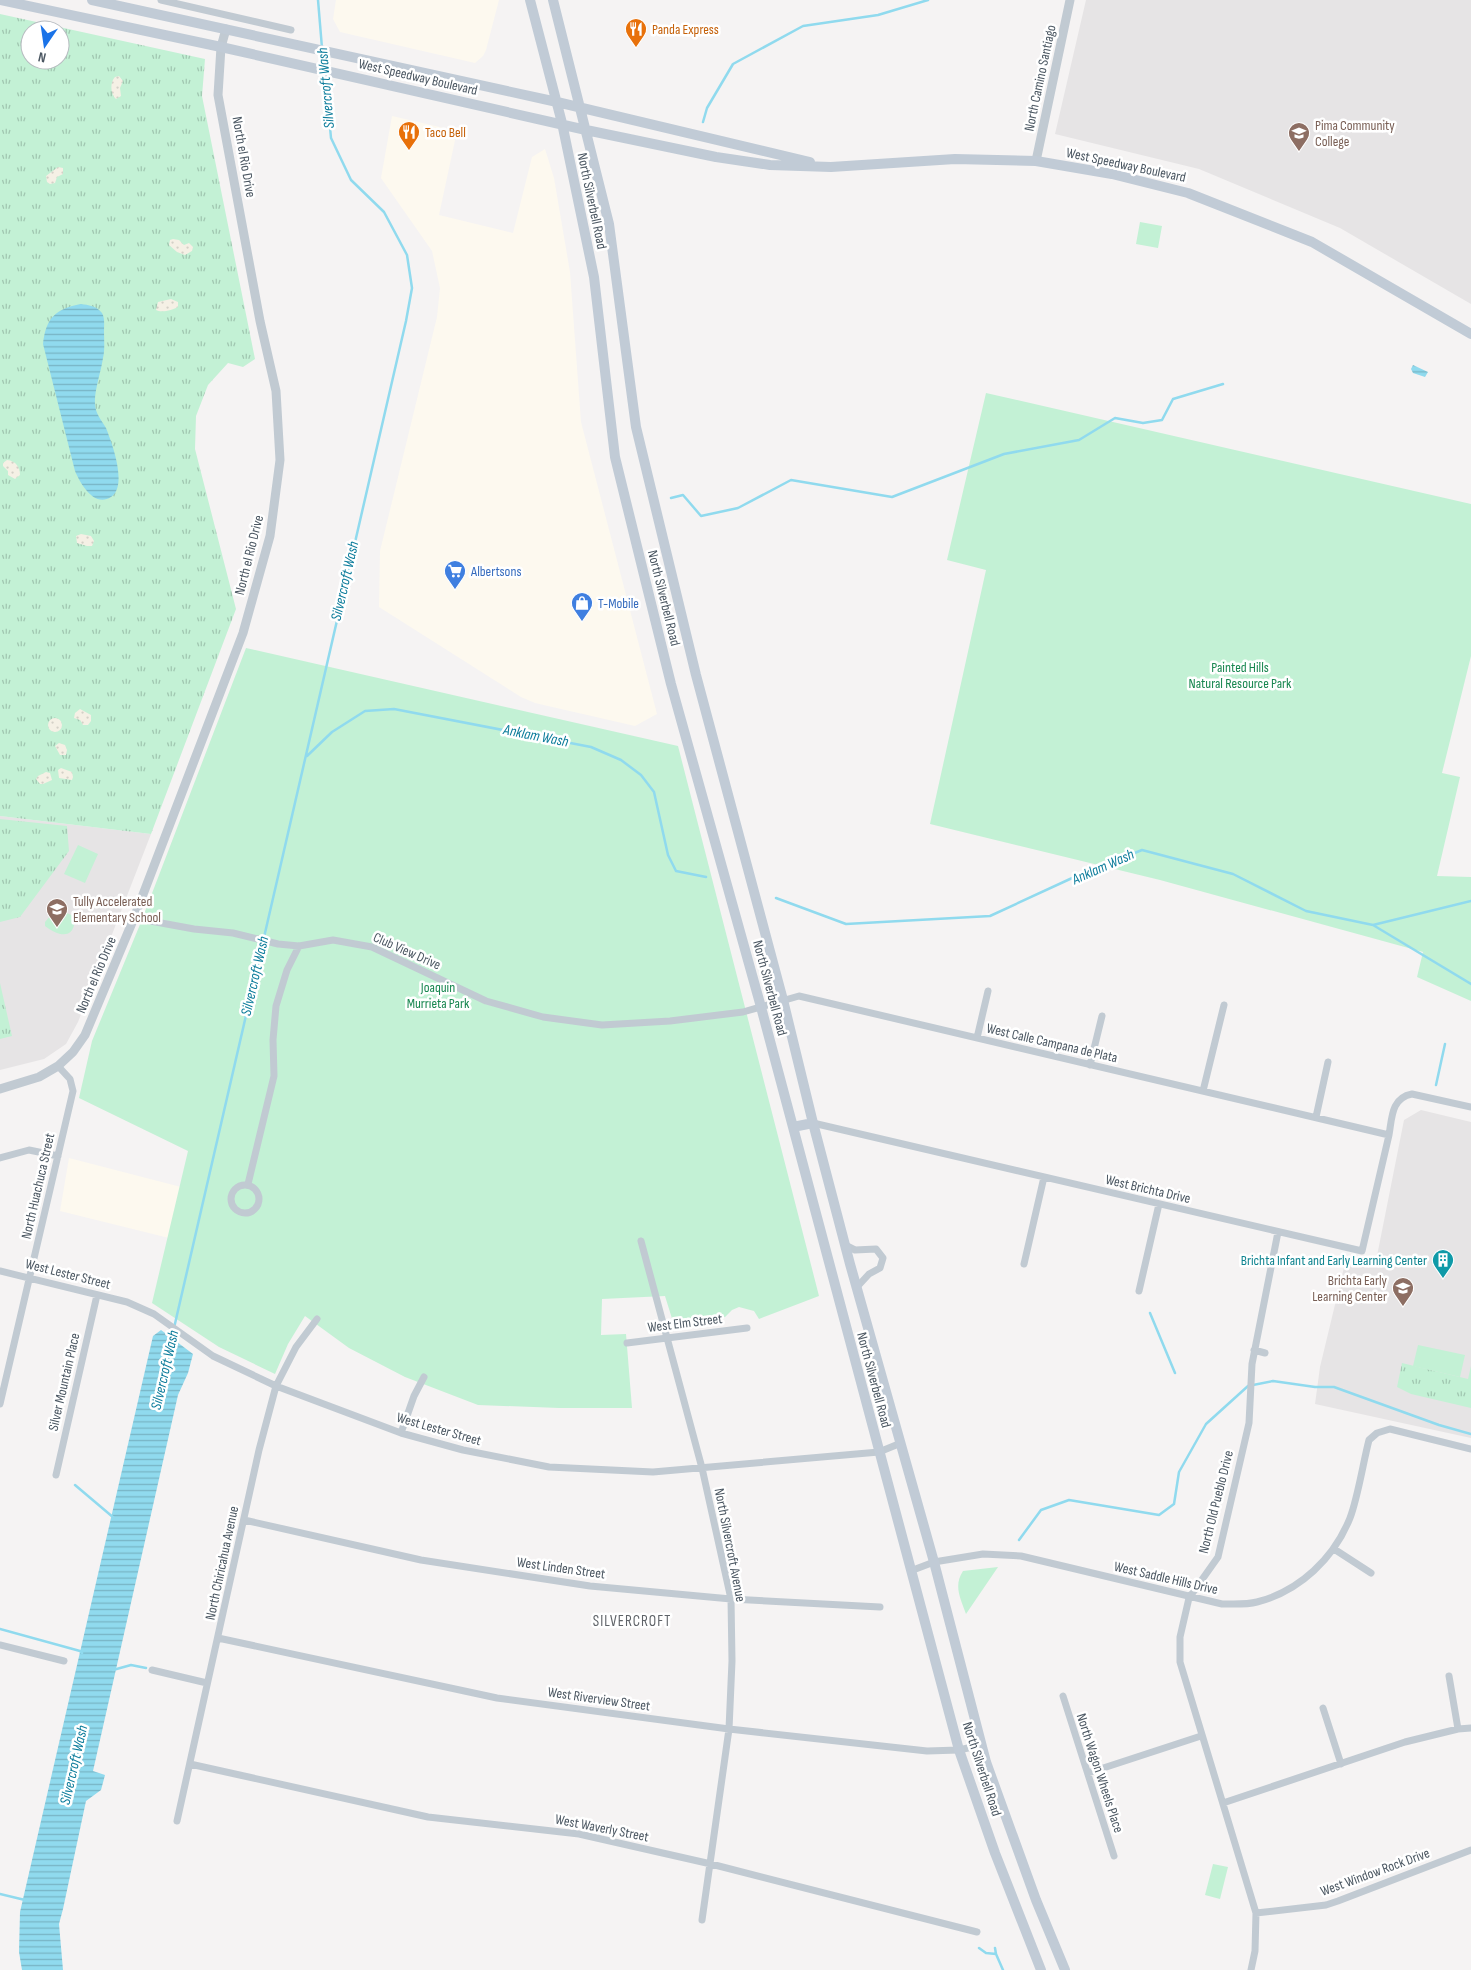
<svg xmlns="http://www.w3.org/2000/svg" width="1471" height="1970" font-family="'Sofia Sans Condensed',sans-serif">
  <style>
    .commercial { fill: #fdf9ef }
    .education { fill: #e6e4e5 }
    .grass { fill: url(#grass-tufts); fill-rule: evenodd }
    .sand { fill: url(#sand-dots) }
    .park { fill: #c3f1d5 }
    .water { fill: url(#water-rules) }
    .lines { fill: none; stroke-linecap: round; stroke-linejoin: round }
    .stream { stroke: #90daee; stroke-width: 2.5 }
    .minor { stroke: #c1cad2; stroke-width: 7 }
    .tertiary { stroke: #c1cad2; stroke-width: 9 }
    .secondary { stroke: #c1cbd6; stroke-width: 10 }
    .labels { text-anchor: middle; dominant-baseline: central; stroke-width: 5; stroke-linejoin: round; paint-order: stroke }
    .food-label { font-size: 14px; fill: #c56008; stroke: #fff; text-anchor: start }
    .street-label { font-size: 14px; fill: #4a5661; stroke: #fff }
    .education-label { font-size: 14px; fill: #785e54; stroke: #fff; text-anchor: start }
    .shop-label { font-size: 14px; fill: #366cbe; stroke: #fff; text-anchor: start }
    .park-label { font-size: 14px; fill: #17864f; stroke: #fff }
    .culture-label { font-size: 14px; fill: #0d838f; stroke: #fff; text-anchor: end }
    .water-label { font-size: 15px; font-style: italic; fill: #0c7c9b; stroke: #fff }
    .neighbourhood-label { font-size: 15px; letter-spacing: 1px; fill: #5f6368; stroke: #fff }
  </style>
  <defs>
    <pattern id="grass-tufts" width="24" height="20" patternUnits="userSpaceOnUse" patternTransform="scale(1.25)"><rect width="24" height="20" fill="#c3f1d5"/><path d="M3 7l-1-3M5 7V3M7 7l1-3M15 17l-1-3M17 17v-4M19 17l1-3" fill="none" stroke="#a0c6b0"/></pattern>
    <pattern id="sand-dots" width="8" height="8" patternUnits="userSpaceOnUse" patternTransform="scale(1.25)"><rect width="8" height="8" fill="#f5f0e5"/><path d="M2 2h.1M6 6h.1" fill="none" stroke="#d4d0c7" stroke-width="1.8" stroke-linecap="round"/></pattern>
    <pattern id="water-rules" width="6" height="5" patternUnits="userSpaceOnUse" patternTransform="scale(1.25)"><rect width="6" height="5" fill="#90daee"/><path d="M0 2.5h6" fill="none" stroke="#78b4c4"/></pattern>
  </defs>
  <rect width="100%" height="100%" fill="#f5f3f3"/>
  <!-- commercial -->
  <path class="commercial" d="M336 0H499L486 50 483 56 475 63 340 32 333 19Z
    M392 116 457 131 439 215 513 233 532 157 545 149 554 178 570 272 581 422 657 714 635 726 535 703 521 697 379 607 380 551 437 317 440 288 432 251 381 178Z
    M69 1158 181 1187 169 1238 60 1211Z"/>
  <!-- education -->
  <path class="education" d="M1086 0H1471V304L1340 228 1199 169 1055 134Z
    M0 816 151 834 78 1022 66 1044 44 1059 0 1070Z
    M1421 1110 1471 1122V1438L1315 1404 1320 1367 1346 1259 1375 1266 1404 1120Z"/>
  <!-- grass -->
  <path class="grass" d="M0 14 205 59 202 96 255 359 243 367 228 363 208 385 196 416 195 449 236 609 151 834 0 816ZM30 30H60V60H30Z
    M0 819 67 826 69 851 20 917 0 922Z
    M0 983 12 1036 0 1039Z
    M1402 1363 1468 1379 1471 1366V1408L1411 1394 1397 1387Z"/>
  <!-- sand -->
  <path class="sand" d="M119 76 123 81 120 88 121 96 116 99C110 94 110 82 115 77Z
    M58 167 63 168V174L57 177 55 183 50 184 47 182 46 176Z
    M173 239 179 240 184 245 189 243 193 247 192 251 185 255 177 252 169 245 170 240Z
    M171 299 178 302V307C173 310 161 313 156 310L158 302Z
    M7 460C16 461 20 467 20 475L15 479 8 475V471L3 466V463Z
    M81 534 91 536 94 541 92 546H87L77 543 76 536Z
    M80 709 91 715V721L88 725H83L80 720 74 718 75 713Z
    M48 725a7 7 0 1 1 14 0a7 7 0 1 1-14 0Z
    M59 743 65 745 67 750 66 755H60L55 746Z
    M61 768 72 772 73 777 72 780 59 778 58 770Z
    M46 772 50 773 52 780 43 784H40L36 779 38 776Z"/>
  <!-- park -->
  <path class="park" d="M1140 222 1162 226 1158 248 1136 244Z
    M986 393 1471 504V656L1442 773 1460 777 1437 876 1471 877V1001L1417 977 1423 952 1160 880 930 824 986 570 947 560Z
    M246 648 678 746 819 1296 759 1319 754 1311 739 1307 732 1310 725 1317 674 1325 665 1296 602 1299 601 1335 626 1334 632 1408H559L478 1405 405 1377 349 1348 305 1316 288 1344 275 1374 219 1347 152 1303 188 1151 79 1098 92 1041 141 922Z
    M78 845 98 854 85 883 64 874Z
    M52 902H56L61 910 75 917C75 940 59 937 45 926V922L51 915 50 905Z
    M1418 1345 1465 1355 1460 1377 1413 1366Z
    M998 1567 966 1614C961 1599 953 1586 963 1571Z
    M1213 1864 1228 1867 1220 1899 1205 1895Z"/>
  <!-- water -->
  <path class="water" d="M81 304C88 305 97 306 102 313 105 318 104 326 104 331 104 340 105 350 103 358 101 372 94 391 95 404 95 413 102 421 106 428 112 443 128 486 111 497 94 508 80 483 75 471L43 344C46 318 55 309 81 304Z
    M1413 365 1428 372 1425 377 1413 373 1411 369Z
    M161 1330 193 1354 188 1373 178 1395 93 1771 105 1775 101 1790 86 1801 63 1909 59 1924 63 1970H22L19 1952 20 1912 153 1336Z"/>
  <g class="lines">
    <!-- stream -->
    <path class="stream" d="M318 0 322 48
      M323 54 325 68
      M703 122 707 108 733 64 803 26 878 15 928 0
      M671 498 683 495 701 516 738 508 791 480 892 497 1004 454 1079 440 1115 418 1143 423 1162 420 1173 399 1223 384
      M307 756 332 732 365 711 394 709 591 747 621 760 641 775 654 792 668 855 676 871 706 877
      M776 898 846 924 990 916 1070 879 1142 850 1233 874 1306 911 1373 925 1471 984
      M1373 925 1471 901
      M1436 1085 1445 1044
      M1150 1313 1175 1373
      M171 1341 406 321 412 288 407 255 384 212 351 180 331 138 325 74
      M75 1485 114 1518
      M1019 1540 1041 1510 1069 1500 1159 1515 1174 1504 1179 1472 1206 1424 1248 1386 1273 1381 1315 1387H1334L1439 1425 1471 1434
      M0 1629 80 1651 82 1653
      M113 1670 131 1665 146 1668
      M0 1894 25 1900
      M979 1948 986 1953 996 1954
      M995 1948 996 1954 1003 1970"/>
    <!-- minor -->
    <path class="minor" d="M161 0 291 30
      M134 918 194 929 233 933 278 944 299 946 333 940 372 947 486 1001 543 1017 602 1025 670 1021 743 1012 799 996 1389 1135C1392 1118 1391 1098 1412 1094L1471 1107
      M977 1038 988 991
      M1090 1065 1102 1016
      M1203 1091 1224 1005
      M1316 1117 1328 1062
      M813 1123 1362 1251 1389 1135
      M0 1158 29 1150 58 1156
      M248 1184 274 1076 273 1040 276 1006 287 970 299 946
      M231 1199a14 14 0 1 1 28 0a14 14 0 1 1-28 0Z
      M641 1241 702 1468 731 1599 732 1661 729 1729 702 1920
      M845 1245 855 1250 876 1249 883 1258 880 1268 869 1274 857 1287
      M1024 1264 1044 1177
      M0 1271 127 1302 154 1314 213 1356 276 1386 401 1433 463 1450 549 1467 653 1472 879 1452 901 1443
      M1139 1291 1159 1204
      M627 1343 747 1328
      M1254 1350 1265 1353
      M0 1404 73 1091 70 1079 58 1066
      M401 1433 414 1396 424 1377
      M56 1475 97 1295
      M244 1520 421 1560 590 1586 731 1599 880 1607
      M1334 1549 1371 1573
      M913 1570 934 1562 983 1554 1021 1556 1222 1604C1233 1604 1246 1605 1257 1602 1300 1591 1334 1558 1350 1518 1358 1497 1363 1463 1369 1440L1377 1433 1390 1429 1471 1449
      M218 1638 497 1698 729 1729 927 1751 959 1750 981 1745
      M0 1645 64 1661
      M152 1670 207 1683
      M1449 1676 1458 1729
      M1063 1696 1114 1856
      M1323 1708 1341 1764
      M190 1764 428 1817 579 1834 711 1864 977 1932
      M1088 1773 1201 1736
      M1223 1803 1405 1742 1458 1729 1471 1728
      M177 1821 259 1450 276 1386 296 1347 317 1319
      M1256 1913 1326 1905 1338 1901 1471 1850
      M1251 1970 1255 1951 1256 1913 1180 1662V1637L1189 1598 1218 1557 1249 1423 1252 1364 1278 1232"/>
    <!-- tertiary -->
    <path class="tertiary" d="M1036 161 1070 0
      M0 1089 39 1077 58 1066 73 1052 85 1035 134 918 243 633 270 536 280 460 276 391 260 321 218 95 221 47 226 29"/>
    <!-- secondary -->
    <path class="secondary" d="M0 0 221 47 586 130 716 157 770 165 831 167 955 159 1036 161 1112 174 1188 193 1312 242 1471 334
      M92 0 557 102 810 162
      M530 0 562 123 594 277 615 457 646 583 671 684 761 1007 959 1750 995 1853 1041 1970
      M553 0 609 224 636 427 696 675 783 1000 813 1123 850 1264 934 1562 986 1762 1036 1900 1065 1970
      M793 1127 813 1123"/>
  </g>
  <!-- icons -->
  <defs>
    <g id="restaurant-pin" transform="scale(1.125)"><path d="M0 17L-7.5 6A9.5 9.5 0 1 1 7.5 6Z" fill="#e8710a" stroke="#fff"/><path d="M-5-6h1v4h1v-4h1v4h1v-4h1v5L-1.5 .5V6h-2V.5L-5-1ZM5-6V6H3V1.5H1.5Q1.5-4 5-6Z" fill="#fff"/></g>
    <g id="university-pin" transform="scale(1.125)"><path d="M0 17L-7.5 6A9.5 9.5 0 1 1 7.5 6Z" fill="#8d6e63" stroke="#fff"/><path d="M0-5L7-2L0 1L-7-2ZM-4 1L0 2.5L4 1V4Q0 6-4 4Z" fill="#fff"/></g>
    <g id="supermarket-pin" transform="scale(1.125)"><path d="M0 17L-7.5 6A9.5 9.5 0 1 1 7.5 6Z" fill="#3f7fe0" stroke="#fff"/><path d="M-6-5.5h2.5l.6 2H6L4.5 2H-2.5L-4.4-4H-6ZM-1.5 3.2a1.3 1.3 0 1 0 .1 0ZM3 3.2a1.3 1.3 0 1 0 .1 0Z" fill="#fff"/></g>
    <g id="shop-pin" transform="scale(1.125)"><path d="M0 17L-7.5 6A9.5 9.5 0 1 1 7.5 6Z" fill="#3f7fe0" stroke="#fff"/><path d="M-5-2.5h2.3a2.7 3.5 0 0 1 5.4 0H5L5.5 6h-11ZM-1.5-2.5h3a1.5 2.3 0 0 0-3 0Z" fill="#fff"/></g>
    <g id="school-pin" transform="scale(1.125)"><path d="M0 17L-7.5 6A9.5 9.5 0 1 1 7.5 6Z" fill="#8d6e63" stroke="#fff"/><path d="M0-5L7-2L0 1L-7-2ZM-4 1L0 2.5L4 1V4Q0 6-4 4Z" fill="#fff"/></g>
    <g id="building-pin" transform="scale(1.125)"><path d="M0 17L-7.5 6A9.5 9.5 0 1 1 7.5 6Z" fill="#0f9aa8" stroke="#fff"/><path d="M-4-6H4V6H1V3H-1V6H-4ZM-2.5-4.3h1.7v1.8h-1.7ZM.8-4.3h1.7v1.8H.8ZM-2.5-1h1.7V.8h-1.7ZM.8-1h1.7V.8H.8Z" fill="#fff"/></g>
  </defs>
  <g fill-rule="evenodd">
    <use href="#restaurant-pin" x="636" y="29"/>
    <use href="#restaurant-pin" x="409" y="132"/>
    <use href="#university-pin" x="1299" y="133"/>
    <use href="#supermarket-pin" x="455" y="571"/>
    <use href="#shop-pin" x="582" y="603"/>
    <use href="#school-pin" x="57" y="909"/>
    <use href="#building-pin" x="1443" y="1260"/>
    <use href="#school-pin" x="1403" y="1288"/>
  </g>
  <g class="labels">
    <!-- food labels -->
    <g class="food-label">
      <text x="652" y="29">Panda Express</text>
      <text x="425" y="132">Taco Bell</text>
    </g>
    <!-- street labels -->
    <g class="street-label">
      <text transform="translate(418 77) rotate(13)">West Speedway Boulevard</text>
      <text transform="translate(1040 78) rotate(-78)">North Camino Santiago</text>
      <text transform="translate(244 157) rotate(80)">North el Rio Drive</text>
      <text transform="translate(1126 165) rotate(12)">West Speedway Boulevard</text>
      <text transform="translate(592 201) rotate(78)">North Silverbell Road</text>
      <text transform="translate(249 555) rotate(-76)">North el Rio Drive</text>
      <text transform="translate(664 598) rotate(76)">North Silverbell Road</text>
      <text transform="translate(407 951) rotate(24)">Club View Drive</text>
      <text transform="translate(96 975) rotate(-67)">North el Rio Drive</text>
      <text transform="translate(770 988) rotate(75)">North Silverbell Road</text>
      <text transform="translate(1052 1043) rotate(13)">West Calle Campana de Plata</text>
      <text transform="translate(38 1186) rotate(-77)">North Huachuca Street</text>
      <text transform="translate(1148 1189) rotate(13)">West Brichta Drive</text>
      <text transform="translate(68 1274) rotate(14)">West Lester Street</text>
      <text transform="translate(685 1323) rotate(-7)">West Elm Street</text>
      <text transform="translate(874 1380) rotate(75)">North Silverbell Road</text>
      <text transform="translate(64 1382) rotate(-77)">Silver Mountain Place</text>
      <text transform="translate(439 1429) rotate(16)">West Lester Street</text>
      <text transform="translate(1216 1502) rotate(-76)">North Old Pueblo Drive</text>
      <text transform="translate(730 1545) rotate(79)">North Silvercroft Avenue</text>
      <text transform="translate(222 1563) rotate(-78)">North Chiricahua Avenue</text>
      <text transform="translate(561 1568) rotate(8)">West Linden Street</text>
      <text transform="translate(1166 1578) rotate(13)">West Saddle Hills Drive</text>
      <text transform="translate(599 1699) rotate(8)">West Riverview Street</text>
      <text transform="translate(982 1769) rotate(72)">North Silverbell Road</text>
      <text transform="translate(1100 1773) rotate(72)">North Wagon Wheels Place</text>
      <text transform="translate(602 1828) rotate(11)">West Waverly Street</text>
      <text transform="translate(1375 1872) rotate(-20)">West Window Rock Drive</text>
    </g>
    <!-- education labels -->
    <g class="education-label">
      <text x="1315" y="125">Pima Community<tspan x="1315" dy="16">College</tspan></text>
      <text x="73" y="901">Tully Accelerated<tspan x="73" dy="16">Elementary School</tspan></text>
      <text x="1387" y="1280" text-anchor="end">Brichta Early<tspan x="1387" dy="16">Learning Center</tspan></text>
    </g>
    <!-- shop labels -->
    <g class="shop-label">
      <text x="471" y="571">Albertsons</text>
      <text x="598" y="603">T-Mobile</text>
    </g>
    <!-- park labels -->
    <g class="park-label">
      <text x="1240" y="667">Painted Hills<tspan x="1240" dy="16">Natural Resource Park</tspan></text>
      <text x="438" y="987">Joaquin<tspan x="438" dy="16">Murrieta Park</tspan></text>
    </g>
    <!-- culture labels -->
    <g class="culture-label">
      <text x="1427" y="1260">Brichta Infant and Early Learning Center</text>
    </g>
    <!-- water labels -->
    <g class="water-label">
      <text transform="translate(326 88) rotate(-95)">Silvercroft Wash</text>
      <text transform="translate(345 581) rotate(-77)">Silvercroft Wash</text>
      <text transform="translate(536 736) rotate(11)">Anklam Wash</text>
      <text transform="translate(1103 867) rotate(-24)">Anklam Wash</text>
      <text transform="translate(255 976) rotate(-77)">Silvercroft Wash</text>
      <text transform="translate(165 1370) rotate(-77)">Silvercroft Wash</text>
      <text transform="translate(74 1765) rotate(-77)">Silvercroft Wash</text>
    </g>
    <!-- neighbourhood labels -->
    <g class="neighbourhood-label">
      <text x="632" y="1621">SILVERCROFT</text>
    </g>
  </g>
  <!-- north arrow -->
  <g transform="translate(45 45) rotate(193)"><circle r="24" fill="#ffffff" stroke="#b7bbc0"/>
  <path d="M0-4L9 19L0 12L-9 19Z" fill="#1a73e8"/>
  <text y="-8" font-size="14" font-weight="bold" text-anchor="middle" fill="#4a5661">N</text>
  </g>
</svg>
